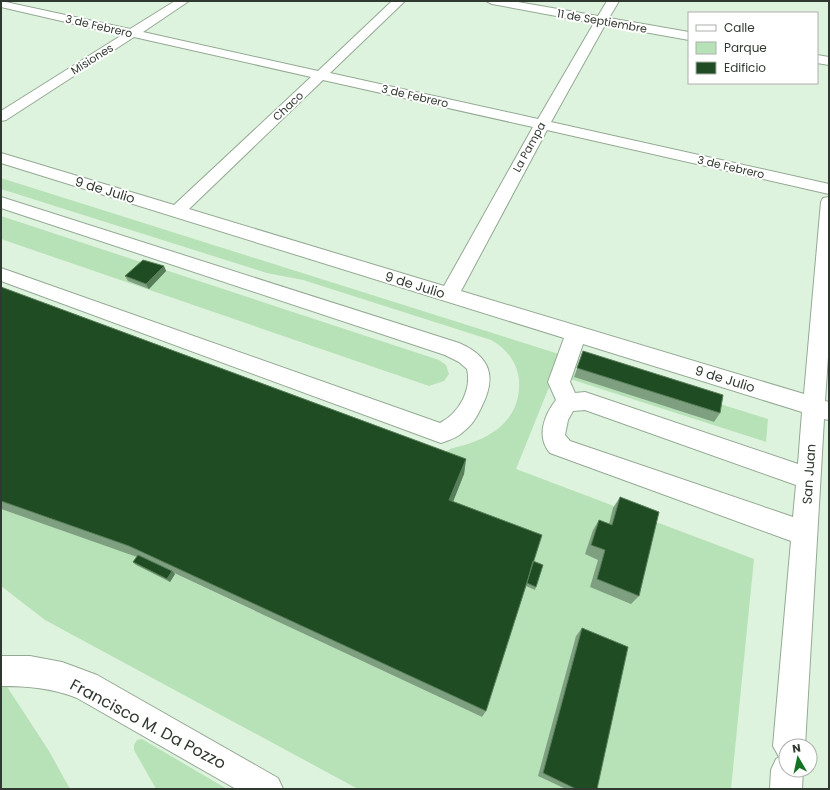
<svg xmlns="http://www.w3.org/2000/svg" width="830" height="790" font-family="Poppins,sans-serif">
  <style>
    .green { fill: #b7e1b7 }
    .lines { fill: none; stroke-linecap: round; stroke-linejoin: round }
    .minor-casing { stroke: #94a994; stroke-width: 2 }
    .minor { fill: #fff; fill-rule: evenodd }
    .wall { fill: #7ea080 }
    .shaded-wall { fill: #587e5a }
    .building { fill: #1f4c22; stroke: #587e5a }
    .labels { text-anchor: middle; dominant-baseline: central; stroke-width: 4; stroke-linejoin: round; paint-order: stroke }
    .far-street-label { font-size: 11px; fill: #303930; stroke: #fff }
    .street-label { font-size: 13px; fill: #303930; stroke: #fff }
    .near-street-label { font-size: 16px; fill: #303930; stroke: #fff }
  </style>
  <rect width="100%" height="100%" fill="#def3dd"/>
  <!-- green -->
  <path class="green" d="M1 178 562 355 516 469 754 559 731 789H358L45 620 1 586V509L135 555 482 717 448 514 443 454C450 447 460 447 468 444 499 434 521 414 519 381 518 363 506 348 491 340L303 280 267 273 1 189Z
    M1 216 439 360 446 365 449 374 444 381 429 386 1 239Z
    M575 358 579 360 574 377 714 422 717 403 768 419 766 442 567 378Z
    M4 682 49 751 70 789H1V683Z
    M142 739 227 789H156L134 750V745L137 740Z"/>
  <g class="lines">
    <!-- minor casing -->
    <g class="minor-casing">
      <path id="minor" d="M1 1 130 29 175 1H189L143 32 318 71 392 1H405L330 73 538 119 594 23 492 4 486 1H512L598 16 607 1H619L609 18 689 32V40L605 25 551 122 829 184V194L547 130 461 291 804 394 821 202 823 198 829 197V342L825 401 829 402V420L824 419 805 746H786V770H803L802 789H770L771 770 776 759 779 757 773 746 791 541 550 453C536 437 544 415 556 400L548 382 564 338 1 163V153L174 205 311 77 134 37 6 120 1 121V111L122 35 1 7ZM323 80 533 127 444 286 189 209ZM583 344 802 412 798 464 585 392 575 393 570 382ZM585 410 796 485 793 517 570 441 565 435 568 420 573 411Z
        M817 55 829 57V65L817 63Z
        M1 197 459 343C491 357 497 377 481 408 477 417 471 426 463 432 457 438 449 440 441 443L1 281V268L440 423C459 413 472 390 467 369L459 362 445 355 1 208Z
        M1 656H30L62 662 97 675 278 778 283 789H236L77 698C52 688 28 686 1 686Z"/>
    </g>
    <!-- minor -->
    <use href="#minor" class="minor"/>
  </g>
  <!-- wall -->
  <path class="wall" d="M164 266 166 271 149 289 128 281 125 276Z
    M1 287 466 459 464 474 453 502 533 561 536 587 535 590 526 586 486 711 482 717 174 573 175 574 170 582 136 565 133 562 137 557 1 509Z
    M583 351 720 413 714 422 574 377Z
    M620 497 639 596 631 604 590 587 598 560 585 554 593 530 599 520 609 524 613 508Z
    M582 628 597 789H566L538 776 576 636Z"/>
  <!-- shaded-wall -->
  <path class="shaded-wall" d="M164 266 166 271 149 289 146 284Z
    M466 459 464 474 448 514 449 500Z
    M172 571 175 574 170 582 167 579Z"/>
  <!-- building -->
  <path class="building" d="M143 260 164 266 146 284 125 276Z
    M1 287 466 459 449 500 542 535 486 711 129 546 1 501Z
    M583 351 723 395 720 413 577 368Z
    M620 497 659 512 639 596 597 579 605 550 591 545 599 520 612 525Z
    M138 555 172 571 167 579 133 562Z
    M533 561 543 565 536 587 527 583Z
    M582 628 628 647 597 789H576L543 773Z"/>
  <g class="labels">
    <!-- far-street labels -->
    <g class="far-street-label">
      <text transform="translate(602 21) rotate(10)">11 de Septiembre</text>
      <text transform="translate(99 26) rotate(13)">3 de Febrero</text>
      <text transform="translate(92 59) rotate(-32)">Misiones</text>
      <text transform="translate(415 96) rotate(13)">3 de Febrero</text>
      <text transform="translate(288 106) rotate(-43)">Chaco</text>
      <text transform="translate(529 147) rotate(-61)">La Pampa</text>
      <text transform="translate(731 167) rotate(13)">3 de Febrero</text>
    </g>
    <!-- street labels -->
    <g class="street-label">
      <text transform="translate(105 190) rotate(17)">9 de Julio</text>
      <text transform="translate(415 285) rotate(17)">9 de Julio</text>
      <text transform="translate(725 379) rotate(17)">9 de Julio</text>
      <text transform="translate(809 474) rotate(-86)">San Juan</text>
    </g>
    <!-- near-street labels -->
    <g class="near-street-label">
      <text transform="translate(148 724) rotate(28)">Francisco M. Da Pozzo</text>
    </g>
  </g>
  <!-- border -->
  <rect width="830" height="790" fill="none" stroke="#303930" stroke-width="4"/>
  <!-- legend -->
  <rect x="688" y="12" width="130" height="72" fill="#ffffff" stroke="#acb0ac"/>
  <rect x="696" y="25" width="20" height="6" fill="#ffffff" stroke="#acb0ac"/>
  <text x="724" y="32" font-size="12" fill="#303930">Calle</text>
  <rect x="696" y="42" width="20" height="12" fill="#b7e1b7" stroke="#acb0ac"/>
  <text x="724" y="52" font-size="12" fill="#303930">Parque</text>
  <rect x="696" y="62" width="20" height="12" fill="#1f4c22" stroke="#acb0ac"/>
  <text x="724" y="72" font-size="12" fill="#303930">Edificio</text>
  <!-- north arrow -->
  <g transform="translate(798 758) rotate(351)"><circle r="19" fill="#ffffff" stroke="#acb0ac"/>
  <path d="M0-3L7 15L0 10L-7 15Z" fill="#137322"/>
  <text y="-6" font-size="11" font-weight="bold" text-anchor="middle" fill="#303930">N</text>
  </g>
</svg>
